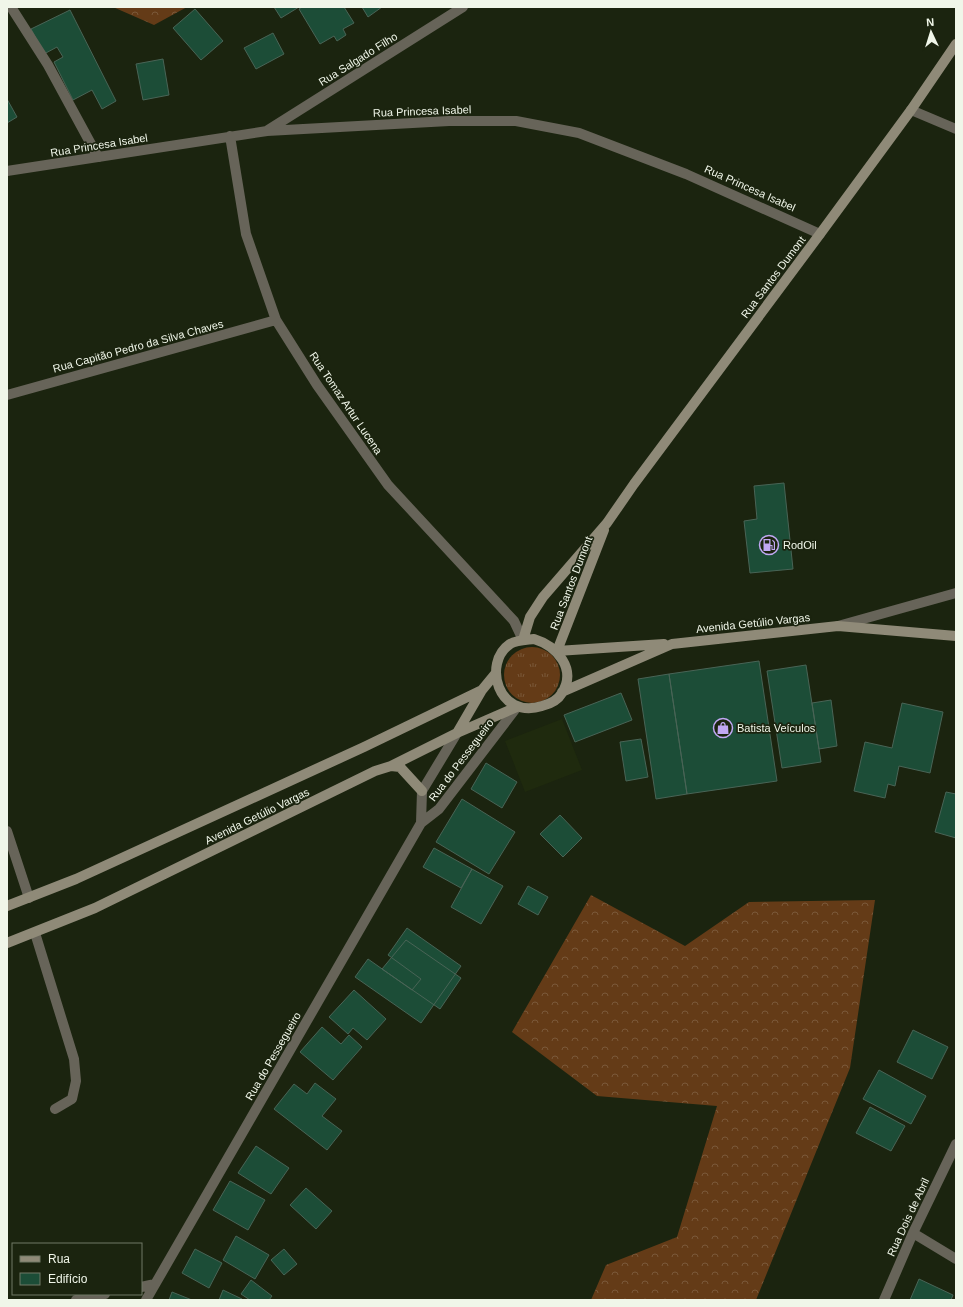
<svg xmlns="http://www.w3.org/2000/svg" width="963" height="1307" font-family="Arial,sans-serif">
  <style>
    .built { fill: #1f2a0e }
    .grass { fill: url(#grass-tufts) }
    .forest { fill: url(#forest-crowns) }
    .building { fill: #1c4d37; stroke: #496456 }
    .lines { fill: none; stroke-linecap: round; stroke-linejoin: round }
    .service { stroke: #676459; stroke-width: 10 }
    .minor { stroke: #676459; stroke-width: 10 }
    .secondary { stroke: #8f8a78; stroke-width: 10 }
    .labels { text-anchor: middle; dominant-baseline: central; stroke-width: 3.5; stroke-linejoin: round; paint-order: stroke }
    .street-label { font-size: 11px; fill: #f0f6e9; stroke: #1b240f }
    .poi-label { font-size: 11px; fill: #f0f6e9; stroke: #1b240f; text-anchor: start }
  </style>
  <defs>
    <pattern id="grass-tufts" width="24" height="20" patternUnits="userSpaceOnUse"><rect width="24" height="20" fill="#643b17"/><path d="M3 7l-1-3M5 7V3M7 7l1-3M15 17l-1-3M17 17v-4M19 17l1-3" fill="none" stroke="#7a5839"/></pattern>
    <pattern id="forest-crowns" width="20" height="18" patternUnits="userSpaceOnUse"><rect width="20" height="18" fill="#643b17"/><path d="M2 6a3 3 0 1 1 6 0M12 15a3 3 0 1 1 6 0" fill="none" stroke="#7a5839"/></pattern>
  </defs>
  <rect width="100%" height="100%" fill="#1b240f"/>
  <!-- built -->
  <path class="built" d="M562 719 582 770 525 792 505 741Z"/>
  <!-- grass -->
  <path class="grass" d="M504 675a28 28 0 1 1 56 0a28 28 0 1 1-56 0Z"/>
  <!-- forest -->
  <path class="forest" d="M113 7H187L154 25Z
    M591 895 685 946 749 902 875 900 850 1068 756 1300H591L606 1265 677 1237 717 1106 597 1096 512 1032Z"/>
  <!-- building -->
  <path class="building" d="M274 7H299L281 18Z
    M302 7H344L354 23 343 29 346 35 337 41 334 36 320 44 299 9Z
    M362 7H382L368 17Z
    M195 9 223 41 201 60 173 28Z
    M70 10 116 101 102 109 92 90 73 100 54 62 63 57 57 47 44 54 31 29Z
    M273 33 284 54 256 69 244 48Z
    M163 59 169 95 143 100 136 64Z
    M7 99 17 117 7 123Z
    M784 483 793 569 750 573 744 521 757 519 754 486Z
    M759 661 777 781 687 794 669 674Z
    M806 665 821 762 782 768 767 671Z
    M669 674 687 794 656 799 638 679Z
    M621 693 632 720 575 742 564 715Z
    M831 700 837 746 819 749 812 703Z
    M902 703 943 712 930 773 899 766 895 786 888 784 885 798 854 791 865 742 892 748Z
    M641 739 648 777 626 781 620 742Z
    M486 763 517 782 502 808 471 789Z
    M946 792 956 794V838L935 832Z
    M462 799 515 832 489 874 436 842Z
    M560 815 582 838 563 857 540 834Z
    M434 848 472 869 461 888 423 867Z
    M472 869 503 886 481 924 451 907Z
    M528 886 548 897 538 915 518 904Z
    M407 928 461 966 421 1023 355 977 368 959 412 990 421 979 388 955Z
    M406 940 461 978 440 1009 382 969Z
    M354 990 386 1019 367 1040 353 1028 348 1034 329 1017Z
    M322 1027 341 1044 349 1035 362 1047 333 1080 300 1052Z
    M913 1030 948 1047 932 1079 897 1062Z
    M879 1070 926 1096 911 1124 863 1099Z
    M315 1083 336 1099 322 1116 342 1131 327 1150 274 1109 294 1084 307 1094Z
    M870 1107 905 1126 891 1151 856 1133Z
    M256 1146 289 1168 271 1194 238 1173Z
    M230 1181 265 1200 248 1230 213 1210Z
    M306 1188 332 1211 316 1229 290 1205Z
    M236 1236 269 1255 255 1279 223 1260Z
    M195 1249 222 1263 209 1288 182 1273Z
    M284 1249 297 1264 284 1275 271 1260Z
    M919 1279 953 1295 951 1300H910Z
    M251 1280 272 1296 269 1300H250L241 1294Z
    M223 1290 242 1299 241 1300H219Z
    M172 1292 192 1300H169Z"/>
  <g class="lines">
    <!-- service -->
    <path class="service" d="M11 7 48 65 98 157
      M7 831 29 898
      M35 933 74 1059 76 1081 72 1099 55 1109"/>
    <!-- minor -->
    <path class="minor" d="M911 110 956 129
      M268 130 463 7
      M230 136 246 234 276 320 317 385 388 485 514 621 523 640
      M7 171 267 131 449 121H516L579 133 686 174 820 234
      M7 395 276 320
      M838 626 956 593
      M421 823 422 791 457 733
      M913 1233 956 1259
      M141 1287 155 1284
      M76 1300 105 1294
      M146 1300 421 823 439 809 517 707
      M884 1300 913 1233 956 1144"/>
    <!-- secondary -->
    <path class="secondary" d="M534 639C557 646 577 669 562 693 558 700 550 704 542 706 498 720 482 663 510 644 517 640 527 640 534 639Z
      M523 640 530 617 543 597 607 523 634 484 820 234 911 110 956 44
      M557 651 604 530
      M557 651 664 644
      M562 692 672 644 838 626 956 636
      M457 733 482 690
      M391 766 400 767 422 791
      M7 906 76 879 364 747 482 690 496 673
      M7 943 95 908 375 771 391 766 457 733 517 707"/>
  </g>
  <!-- icons -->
  <defs>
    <g id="fuel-ring" transform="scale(1)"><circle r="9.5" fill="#1b240f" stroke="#c1a8f3" stroke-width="1.5"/><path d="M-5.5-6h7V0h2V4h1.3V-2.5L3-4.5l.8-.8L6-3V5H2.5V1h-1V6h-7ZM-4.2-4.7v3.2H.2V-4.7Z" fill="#c1a8f3"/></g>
    <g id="shop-ring" transform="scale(1)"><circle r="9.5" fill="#1b240f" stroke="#c1a8f3" stroke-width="1.5"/><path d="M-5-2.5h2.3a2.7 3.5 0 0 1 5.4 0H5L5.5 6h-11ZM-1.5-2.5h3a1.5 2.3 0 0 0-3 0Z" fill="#c1a8f3"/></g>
  </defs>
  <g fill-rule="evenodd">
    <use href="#fuel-ring" x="769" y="545"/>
    <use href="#shop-ring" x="723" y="728"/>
  </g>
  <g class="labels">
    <!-- street labels -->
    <g class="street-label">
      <text transform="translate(358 59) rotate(-32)">Rua Salgado Filho</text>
      <text transform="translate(422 111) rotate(-2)">Rua Princesa Isabel</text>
      <text transform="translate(99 145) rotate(-9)">Rua Princesa Isabel</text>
      <text transform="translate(750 188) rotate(24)">Rua Princesa Isabel</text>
      <text transform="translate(773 277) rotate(-53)">Rua Santos Dumont</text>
      <text transform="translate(138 346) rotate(-15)">Rua Capitão Pedro da Silva Chaves</text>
      <text transform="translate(346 403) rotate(56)">Rua Tomaz Artur Lucena</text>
      <text transform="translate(571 583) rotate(-69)">Rua Santos Dumont</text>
      <text transform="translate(753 623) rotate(-6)">Avenida Getúlio Vargas</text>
      <text transform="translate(461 760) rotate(-53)">Rua do Pessegueiro</text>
      <text transform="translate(257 816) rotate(-26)">Avenida Getúlio Vargas</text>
      <text transform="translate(273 1056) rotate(-60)">Rua do Pessegueiro</text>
      <text transform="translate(908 1217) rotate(-65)">Rua Dois de Abril</text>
    </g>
    <!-- poi labels -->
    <g class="poi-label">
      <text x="783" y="545">RodOil</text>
      <text x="737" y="728">Batista Veículos</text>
    </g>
  </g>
  <!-- border -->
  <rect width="963" height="1307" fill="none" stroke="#f0f6e9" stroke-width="16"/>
  <!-- legend -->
  <rect x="12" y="1243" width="130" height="52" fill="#1b240f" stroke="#707866"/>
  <rect x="20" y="1256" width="20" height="6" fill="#8f8a78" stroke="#707866"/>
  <text x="48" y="1263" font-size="12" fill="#f0f6e9">Rua</text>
  <rect x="20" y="1273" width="20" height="12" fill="#1c4d37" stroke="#707866"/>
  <text x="48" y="1283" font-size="12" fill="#f0f6e9">Edifício</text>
  <!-- north arrow -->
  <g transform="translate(931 32) rotate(356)" stroke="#1b240f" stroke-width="3" paint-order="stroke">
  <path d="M0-3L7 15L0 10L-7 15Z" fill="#f0f6e9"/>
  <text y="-6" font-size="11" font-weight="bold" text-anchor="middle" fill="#f0f6e9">N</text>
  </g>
</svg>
